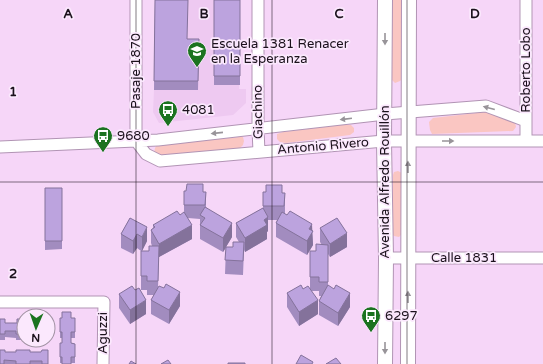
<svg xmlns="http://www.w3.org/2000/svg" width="543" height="364" font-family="'Varela Round',sans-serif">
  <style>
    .built { fill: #eec9f1 }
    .grass { fill: #fac6c2 }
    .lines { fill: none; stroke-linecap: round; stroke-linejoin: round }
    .minor-casing { stroke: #b194b4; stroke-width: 13 }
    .tertiary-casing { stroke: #b194b4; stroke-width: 16 }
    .minor { stroke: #fff; stroke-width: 11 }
    .tertiary { stroke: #fff; stroke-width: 14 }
    .wall { fill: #a28cbf }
    .shaded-wall { fill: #84729b }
    .building { fill: #bca3de; stroke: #84729b }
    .oneway { fill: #989499 }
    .grid { fill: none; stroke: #1b111c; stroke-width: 1; stroke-opacity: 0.55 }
    .labels { text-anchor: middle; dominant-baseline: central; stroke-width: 3.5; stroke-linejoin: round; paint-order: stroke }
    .poi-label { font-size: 13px; fill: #1b111c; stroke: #fbe8fd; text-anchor: start }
    .street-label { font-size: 13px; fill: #1b111c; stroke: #fbe8fd }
    .grid-label { font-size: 13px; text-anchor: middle; font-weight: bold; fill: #1b111c; stroke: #fbe8fd; stroke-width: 3.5; stroke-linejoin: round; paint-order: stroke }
  </style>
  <rect width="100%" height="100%" fill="#f6d6f8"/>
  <!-- built -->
  <path class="built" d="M155 0H240L239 89H246V103L233 115 159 123 153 112 154 90Z"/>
  <!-- grass -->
  <path class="grass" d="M391 0H404L403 78 400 81 395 83 391 79Z
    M485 112 515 122 516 127 513 131 432 134 430 130 429 122 433 118Z
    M341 125H351L354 128V132L350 135 286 143 280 142 277 139V134L283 132Z
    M239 137H243L244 141 243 145 239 149 158 156 154 153 155 148 157 145Z
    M398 171 402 173 403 233 399 237 394 236 392 234 393 175 394 172Z"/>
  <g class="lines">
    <!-- minor casing -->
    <g class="minor-casing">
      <path id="minor" d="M136 0V141
        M258 0V129L259 152
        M136 141 146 154 160 161 384 141H543
        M526 141V0
        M0 147 158 140 385 114 486 106 526 121
        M386 258H543
        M0 302H104L103 364"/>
    </g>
    <!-- tertiary casing -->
    <g class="tertiary-casing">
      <path id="tertiary" d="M385 0 384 141 386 258 385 364
        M408 364 409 0"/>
    </g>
    <!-- minor -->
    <use href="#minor" class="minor"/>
    <!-- tertiary -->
    <use href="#tertiary" class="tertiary"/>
  </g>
  <!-- wall -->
  <path class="wall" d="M155 0 187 39H199L198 90H154Z
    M214 0H240V85H214Z
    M45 188H62V249L45 250Z
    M184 191 206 192V207L232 237 226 247H233L239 242 236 237V223L263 208V192L285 193V214L312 231 313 245 307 255 276 237V223L277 220H268V231L267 232V239L245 252 244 250 243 275 225 274 226 248 223 252 200 239V219L188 218 192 239 159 257V256L158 288 180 306 169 324 151 314V300L154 295H147V290H141V251L137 248 133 254 121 248V234L130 218 147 241 142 251H149L152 246 151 243V230L153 228V225L180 215 184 213Z
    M320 228 347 247 330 257 328 254V285L350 307 338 326 319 315V301L321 296H319V291H312L318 314 299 326 287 307V293L303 289 310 288V251H316L322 245 320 242Z
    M119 294 146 314 130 324 119 308Z
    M60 318H75V338H71V343L75 344V363H60V343H62V338H60Z
    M0 319 5 323H17L24 319V340H16V338L5 337V340H0Z
    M5 352H30L48 364H0Z"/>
  <!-- shaded-wall -->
  <path class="shaded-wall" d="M268 217V231L267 232V239L245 252V238L264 220Z
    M232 223V237L223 252V238Z
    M312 224 313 245 307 255V241L309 229Z
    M192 225V239L159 257V244Z
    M147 227V241L142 251V237Z
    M347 233V247L330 257V244Z
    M137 234V248L133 254V241Z
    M180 292V306L169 324V310Z
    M350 293V307L338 326V313Z
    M146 300V314L130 324V310Z
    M318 300V314L299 326V312Z"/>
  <!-- building -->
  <path class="building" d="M155 0H188L187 39H199L198 81H154Z
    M214 0H240V76H214Z
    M187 184H203V192H206L205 205H184V191H186Z
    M266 185H282V193H285L284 206H263V192H266Z
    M45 188H62V241H45Z
    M205 207 232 223 223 238 200 225 205 218 200 215Z
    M263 208 268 217 264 220 267 225 245 238 236 223Z
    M177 211 180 215 184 212 192 225 159 244 151 230 155 227 153 225Z
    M290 211 312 224 309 229 313 231 307 241 276 223 282 212 287 215Z
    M130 218 147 227 142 237 137 234 133 241 121 234Z
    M337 218 347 233 330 244 320 228Z
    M233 242H244L243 261 225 260 226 247H233Z
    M316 244 328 245V282H319V277H310V251H316Z
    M149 246H159L158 281H147V276H141V251H149Z
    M166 284 180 292 169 310 151 300 159 286 164 288Z
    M301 285 303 289 308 286 318 300 299 312 287 293Z
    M328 285 334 289 336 285 350 293 338 313 319 301Z
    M132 286 135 290 139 288 146 300 130 310 119 294Z
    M62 312H71V318H75V332H71V343L75 344V357H71V364H62V357H60V343H62V332H60V318H62Z
    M0 319H5V323H17V319H24V334H16V331H5V334H0Z
    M48 319H49V334H48Z
    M0 350H5V352H16V350H30V352H41L42 350H48V364H42V361H30V364H16V361L4 360V364H0Z
    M301 355 313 362 312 364H296Z
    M336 358 341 364H326Z
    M168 360 171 364H161Z
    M131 361 136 364H129Z
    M228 363H245V364H228Z"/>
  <!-- one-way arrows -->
  <defs><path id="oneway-solid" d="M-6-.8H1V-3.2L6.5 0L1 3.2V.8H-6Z"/></defs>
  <g class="oneway">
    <use href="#oneway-solid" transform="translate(385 39) rotate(90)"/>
    <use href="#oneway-solid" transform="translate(489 108) rotate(-165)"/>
    <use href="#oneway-solid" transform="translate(346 119) rotate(173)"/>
    <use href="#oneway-solid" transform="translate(217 133) rotate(174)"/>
    <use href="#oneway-solid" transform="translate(448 141)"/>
    <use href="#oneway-solid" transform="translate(408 167) rotate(-90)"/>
    <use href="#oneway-solid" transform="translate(408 297) rotate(-90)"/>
    <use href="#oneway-solid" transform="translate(385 348) rotate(90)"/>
  </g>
  <!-- grid -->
  <path class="grid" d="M136 0V364M272 0V364M407 0V364M0 182H543"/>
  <!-- icons -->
  <defs>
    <g id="school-pin" transform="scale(1)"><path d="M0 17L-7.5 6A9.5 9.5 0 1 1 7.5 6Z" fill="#1b7320" stroke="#fbe8fd"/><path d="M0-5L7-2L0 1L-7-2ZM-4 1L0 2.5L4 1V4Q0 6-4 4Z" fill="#fff"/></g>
    <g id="bus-pin" transform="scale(1)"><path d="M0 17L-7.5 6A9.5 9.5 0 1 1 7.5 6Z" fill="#1b7320" stroke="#fbe8fd"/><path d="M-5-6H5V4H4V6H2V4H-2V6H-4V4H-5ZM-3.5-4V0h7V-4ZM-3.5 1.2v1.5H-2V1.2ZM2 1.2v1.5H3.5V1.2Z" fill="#fff"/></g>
  </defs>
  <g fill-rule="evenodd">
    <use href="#school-pin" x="197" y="51"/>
    <use href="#bus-pin" x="168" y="110"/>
    <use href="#bus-pin" x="103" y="136"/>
    <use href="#bus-pin" x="371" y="316"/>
  </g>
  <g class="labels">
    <!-- poi labels -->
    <g class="poi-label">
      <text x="211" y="44">Escuela 1381 Renacer<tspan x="211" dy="15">en la Esperanza</tspan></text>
      <text x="182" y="110">4081</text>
      <text x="117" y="136">9680</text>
      <text x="385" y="316">6297</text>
    </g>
    <!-- street labels -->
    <g class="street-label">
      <text transform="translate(526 70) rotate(-90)">Roberto Lobo</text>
      <text transform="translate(136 71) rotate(-90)">Pasaje 1870</text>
      <text transform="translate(258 112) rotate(-91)">Giachino</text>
      <text transform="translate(323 146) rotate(-5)">Antonio Rivero</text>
      <text transform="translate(385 182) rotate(-90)">Avenida Alfredo Rouillón</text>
      <text x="464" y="258">Calle 1831</text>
      <text transform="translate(103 333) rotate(-90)">Aguzzi</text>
    </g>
  </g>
  <g class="grid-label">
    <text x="68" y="18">A</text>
    <text x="204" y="18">B</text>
    <text x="339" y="18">C</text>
    <text x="475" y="18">D</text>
    <text x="13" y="96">1</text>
    <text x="13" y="278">2</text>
  </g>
  <!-- north arrow -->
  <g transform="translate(36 328) rotate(182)"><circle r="19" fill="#fbe8fd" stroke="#a192a3"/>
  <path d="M0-3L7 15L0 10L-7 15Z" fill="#1b7320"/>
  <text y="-6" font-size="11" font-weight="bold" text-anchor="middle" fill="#1b111c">N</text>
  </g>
</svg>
